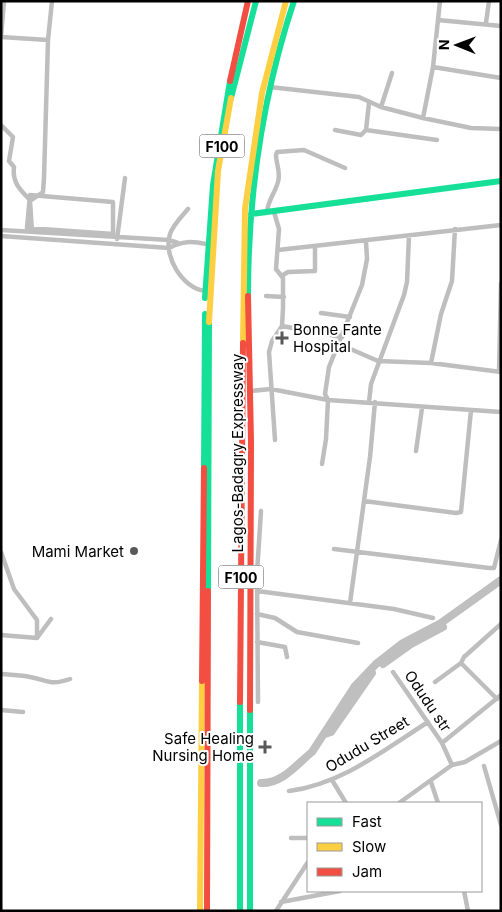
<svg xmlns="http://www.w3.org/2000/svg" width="502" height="912" font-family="Inter,sans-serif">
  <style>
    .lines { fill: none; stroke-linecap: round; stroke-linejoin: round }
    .river { stroke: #bfbfbf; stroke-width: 8 }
    .street { stroke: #bebebe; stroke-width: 4.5 }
    .fast { stroke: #16e098; stroke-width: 6 }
    .slow { stroke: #ffcf43; stroke-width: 6 }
    .jam { stroke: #f24e42; stroke-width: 6 }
    .poi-dot { fill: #595959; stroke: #fff; stroke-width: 2 }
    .labels { text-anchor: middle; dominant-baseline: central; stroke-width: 4; stroke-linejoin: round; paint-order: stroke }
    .shield { fill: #fff; stroke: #4c4c4c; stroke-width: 1 }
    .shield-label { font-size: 14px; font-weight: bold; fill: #000 }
    .poi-label { font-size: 15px; fill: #000; stroke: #fff; text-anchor: end }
    .street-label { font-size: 15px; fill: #000; stroke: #fff }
  </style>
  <rect width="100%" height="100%" fill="#fff"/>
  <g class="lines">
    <!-- river -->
    <path class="river" d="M383 664 411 644 443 627
      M325 734 331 732 372 673
      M261 783C282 784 297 764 312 752L355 686 376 664 403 643 441 623 501 580"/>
    <!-- street -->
    <path class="street" d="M438 20 501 26
      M486 23 489 1
      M1 37 48 40
      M1 37 4 1
      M433 67 501 78
      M270 87 359 97 381 107 423 118 471 128 501 129
      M369 103 366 130 437 140
      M381 107 392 73
      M423 118 433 67 440 1
      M1 125 13 137 9 161 14 167C12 182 20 190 30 200
      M335 130 361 135 366 130
      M30 195 113 202V234L27 228Z
      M188 209C182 216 173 225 170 234 163 256 182 288 205 291
      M267 212C268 200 275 193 278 182 281 172 276 164 276 155L277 152 304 150 345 168
      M274 212 279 229 276 269 283 278V308L282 326 272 341 269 352 275 440
      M1 230 169 240 178 243
      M32 232 30 201 43 192 44 178 48 40 52 1
      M1 236 169 248C182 241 192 241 206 244
      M117 239 125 178
      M278 250 501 225
      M283 275 288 272 315 271V247
      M266 296 284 297
      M321 313 350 317
      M282 326 342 337
      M339 344 378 361 431 363 501 372
      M431 363 441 314 452 281 455 229
      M499 372 501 283
      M250 391 271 389 328 400 501 412
      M369 402 371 384 404 295 407 282 409 236
      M416 451 422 408
      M322 464 326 439 328 400 325 394 329 367 362 285 367 259 366 242
      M364 501 456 513 461 512 471 410
      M334 549 489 568H494L501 540
      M1 552 14 589 37 620V638
      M257 591 394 609 433 618
      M350 603 370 457 375 402
      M257 614 275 618 297 632 358 643
      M1 635 37 638 51 619
      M257 642 285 647 287 657
      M461 663 497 699
      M393 672 442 743 452 765 399 803
      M1 674C11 675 21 675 30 677 48 680 50 686 70 679
      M435 682 461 663 464 657 501 624
      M258 702 257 573 261 511
      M1 710 23 712
      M442 743 501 695
      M452 765 465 762 501 741
      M484 766 501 825
      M332 780 346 803
      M431 782 438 803
      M289 791C342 784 384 750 428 722
      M291 838H308
      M464 891 468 911
      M281 902 340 891
      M276 911 308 862"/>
    <!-- fast -->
    <path class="fast" d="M231 98 256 1
      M251 214 501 181
      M248 296C248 196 262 97 294 1
      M205 298 213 185 230 81
      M204 468 205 314
      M208 591 209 322
      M250 710V911
      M240 911V702"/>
    <!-- slow -->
    <path class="slow" d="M209 322 218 171 231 98
      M243 343 245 209 262 93 286 1
      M200 911 202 681"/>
    <!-- jam -->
    <path class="jam" d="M230 81 248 1
      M248 296 251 442 250 710
      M202 681 204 468
      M240 702 243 343
      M207 911 208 591"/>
  </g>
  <!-- markers -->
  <g class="poi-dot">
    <path d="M279.5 330.5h5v5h5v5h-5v5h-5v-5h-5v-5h5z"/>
    <circle cx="134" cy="551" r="5"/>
    <path d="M262.5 739.5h5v5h5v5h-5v5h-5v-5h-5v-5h5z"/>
  </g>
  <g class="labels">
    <!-- shield labels -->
    <g class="shield">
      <rect x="199.5" y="134.5" width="45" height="23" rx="4"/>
      <rect x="218.5" y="565.5" width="45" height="23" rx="4"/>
    </g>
    <g class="shield-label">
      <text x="222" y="146">F100</text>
      <text x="241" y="577">F100</text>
    </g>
    <!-- poi labels -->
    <g class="poi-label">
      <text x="293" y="329" text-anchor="start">Bonne Fante<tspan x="293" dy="17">Hospital</tspan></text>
      <text x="124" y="551">Mami Market</text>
      <text x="254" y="738">Safe Healing<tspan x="254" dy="17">Nursing Home</tspan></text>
    </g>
    <!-- street labels -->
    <g class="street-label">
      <text transform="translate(237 453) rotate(-90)">Lagos-Badagry Expressway</text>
      <text transform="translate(428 701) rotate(56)">Odudu str</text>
      <text transform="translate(367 744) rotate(-31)">Odudu Street</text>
    </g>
  </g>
  <!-- border -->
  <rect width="502" height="912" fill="none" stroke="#000000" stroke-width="5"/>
  <!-- legend -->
  <rect x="307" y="802" width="175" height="90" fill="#ffffff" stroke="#999999"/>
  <rect x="317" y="818" width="25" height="8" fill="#16e098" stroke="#999999"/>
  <text x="352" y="827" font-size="15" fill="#000000">Fast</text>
  <rect x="317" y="843" width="25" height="8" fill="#ffcf43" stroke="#999999"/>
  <text x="352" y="852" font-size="15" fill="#000000">Slow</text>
  <rect x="317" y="868" width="25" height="8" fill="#f24e42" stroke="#999999"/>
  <text x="352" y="877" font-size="15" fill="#000000">Jam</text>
  <!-- north arrow -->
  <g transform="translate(457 45) rotate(271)" stroke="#ffffff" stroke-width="4" paint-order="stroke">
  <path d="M0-4L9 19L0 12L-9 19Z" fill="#000000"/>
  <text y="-8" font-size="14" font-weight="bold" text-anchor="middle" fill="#000000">N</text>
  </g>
</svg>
